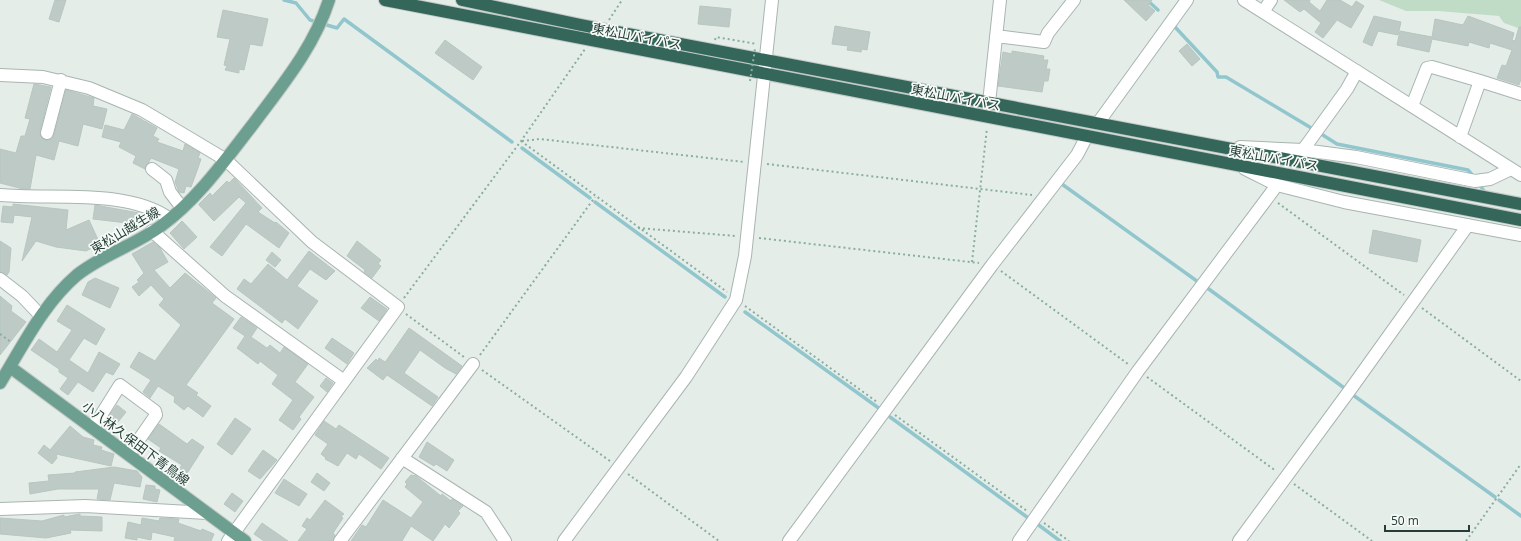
<svg xmlns="http://www.w3.org/2000/svg" width="1521" height="541" font-family="'Open Sans','Noto Sans JP',sans-serif">
  <style>
    .green { fill: #c0dcc6 }
    .lines { fill: none; stroke-linecap: round; stroke-linejoin: round }
    .stream { stroke: #92c6cd; stroke-width: 3.5 }
    .building { fill: #bdcac5; stroke: #b8c6c0 }
    .minor-casing { stroke: #a8b5b0; stroke-width: 14 }
    .major-casing { stroke: #c2c9c7; stroke-width: 14 }
    .highway-casing { stroke: #c2c9c7; stroke-width: 14 }
    .path { stroke: #88aea0; stroke-width: 2; stroke-dasharray: 2 3; stroke-linecap: butt }
    .minor { stroke: #fff; stroke-width: 12 }
    .major { stroke: #6d9f90; stroke-width: 12 }
    .highway { stroke: #34675a; stroke-width: 12 }
    .path-bridge { stroke: #88aea0; stroke-width: 2; stroke-dasharray: 2 3; stroke-linecap: butt }
    .labels { text-anchor: middle; dominant-baseline: central; stroke-width: 3.5; stroke-linejoin: round; paint-order: stroke }
    .street-label { font-size: 13px; fill: #253d36; stroke: #f5faf7 }
  </style>
  <rect width="100%" height="100%" fill="#e5ede9"/>
  <!-- green -->
  <path class="green" d="M1379 0H1521V29L1504 23 1499 16 1438 11H1406Z"/>
  <g class="lines">
    <!-- stream -->
    <path class="stream" d="M284 0 296 3 310 20 337 28 344 19 512 142
      M1147 0 1158 10
      M1175 27 1217 72 1218 77H1226L1313 129
      M1318 132 1337 144 1468 170 1474 177
      M522 148 590 198
      M1059 182 1201 284
      M1479 184 1487 195
      M595 202 725 297
      M1206 287 1347 390
      M745 312 880 409
      M1353 395 1495 497
      M890 417 1031 520
      M1499 500 1521 516
      M1036 523 1060 541"/>
  </g>
  <!-- building -->
  <path class="building" d="M55 0H66L59 22 49 19Z
    M1124 0H1152L1148 5 1155 11 1146 21Z
    M1284 0H1310L1309 2 1320 11 1327 0H1340L1352 7 1356 1 1364 6 1351 28 1337 20 1323 38 1315 32 1321 23 1304 9 1300 12Z
    M700 6 731 9 729 27 698 24Z
    M223 10 268 19 262 46 250 44 244 70 239 69V73L225 70 227 66 224 65 230 39 217 37Z
    M1374 16 1401 22 1398 35 1378 31 1372 46 1363 42Z
    M1468 16 1514 33 1512 40 1515 41 1519 27H1521V79L1519 85 1497 78 1502 65 1506 66 1512 50 1490 43 1489 48 1469 42 1468 46 1432 39 1429 52 1397 45 1400 31 1432 37 1435 19 1463 25Z
    M835 26 870 32 867 50 862 49 861 52 847 50 848 46 832 44Z
    M445 40 482 67 473 80 435 53Z
    M1187 44 1200 59 1192 66 1179 51Z
    M1012 51 1044 56 1043 60H1048L1046 69H1050L1048 81H1044L1042 92 998 86 1003 52 1012 54Z
    M34 84 51 87 40 131V135L45 140H49L54 135 66 90 94 98 93 106 107 109 102 129 83 124 78 146 59 141 54 160 36 155 30 189H23L0 183V149L16 153 21 136H25L30 119 25 118Z
    M132 114 157 128 153 136 159 139 157 142 183 151 185 144 200 153 198 158 201 159 198 168 191 187 186 186 184 193 179 192 175 182 179 169 151 158 145 169 133 163 136 156 119 147 121 142 102 137 105 125 124 130Z
    M234 178 262 208 258 212 275 223 276 222 289 233 279 248 246 224 222 256 210 247 246 203 239 197 214 221 199 205V204L210 193 212 196 227 181 229 183Z
    M13 204 68 210 66 230 89 220 100 244 86 251 56 247 36 241 22 261 32 217 14 215 13 223 1 222 3 206 13 207Z
    M95 205 139 213 136 224 93 219Z
    M182 221 197 237 184 249 170 233Z
    M1373 230 1421 240 1417 262 1369 253Z
    M0 241 11 248 9 272 7 275 0 272Z
    M357 241 381 260 378 264 381 266 372 278 364 272 365 270 347 256Z
    M153 242 160 248 168 262 154 270 170 288 185 273 216 298 212 303 234 319 186 385 198 393 196 395 211 406 203 417 188 406 184 410 174 402 175 397 158 386 150 398 143 392 151 380 130 367 139 352 155 361 181 325 159 305 164 299 151 285 139 296 132 287 139 282 137 280 144 273 132 254Z
    M309 251 335 271 326 280 310 269 297 286 318 301 298 329 285 319 282 323 237 289 244 279 251 284 268 264 287 280Z
    M272 252 281 260 275 267 266 260Z
    M95 278 119 288 110 308 82 295 88 282Z
    M0 296 12 306 11 311 26 322 0 355Z
    M370 297 387 309 379 321 361 308Z
    M67 305 105 329 96 345 84 338 69 360 88 373 99 352 120 364 113 375 106 372 93 392 78 382 68 395 60 389 68 378 59 372V369L31 350 39 339 57 352 72 330 57 321Z
    M241 317 257 328 251 337 267 348 270 345 280 353 284 347 308 364 295 382 314 397 299 417 301 419 293 430 279 420 293 400 272 384 278 375 260 361 258 364 237 348 245 336 233 328Z
    M409 328 462 366 456 374 445 368 420 350 404 373 438 397 432 406 387 375 383 380 367 368 376 359 378 361 379 358 385 362 386 361Z
    M332 338 354 353 347 364 325 348Z
    M326 378 333 383 327 392 320 386Z
    M117 405 126 412 118 422 109 416Z
    M235 418 251 429 232 455 217 444Z
    M324 421 336 429 339 425 389 458 381 469 359 454 356 459 347 453 338 466 325 459 326 458 321 454 328 444 315 435Z
    M159 424 187 444 192 439 204 447 186 475 178 470 182 465 159 451 161 448 148 439Z
    M70 426 83 437 94 440 93 445 102 447 101 450 114 454 111 466 56 454 57 458 52 464 38 453 44 445 50 450Z
    M427 442 454 460 447 471 436 464 434 466 419 457Z
    M263 450 277 460 260 479 248 471Z
    M114 467 137 471 142 477 140 487 114 483 110 500 97 499 99 489H58L30 494 29 483 49 481 48 475 75 473V472Z
    M317 473 330 483 324 491 311 482Z
    M411 475 416 476 441 496 442 494 451 501 452 499 463 506 458 511 460 513 449 528 445 524 433 541 411 526 402 541H351L362 525 366 527 383 500 411 518 423 502 405 487 407 484 405 482Z
    M284 479 307 494 299 506 275 493Z
    M146 485 155 486V489L160 490 157 502 143 499Z
    M232 493 243 501 235 512 224 504Z
    M325 500 344 514 341 516 343 518 333 533 335 535 333 541H298L307 529 302 526 307 518 310 520Z
    M80 514V516L102 517V531L70 530 71 533 46 538 0 534V518L42 521 64 515V517Z
    M142 518 159 521 160 518 178 519H179L178 523 201 531 202 529 214 534 211 541H174L175 537 152 532 151 540 137 537V540L125 538 128 522 141 525Z
    M262 523 288 541H264L254 534Z"/>
  <g class="lines">
    <!-- minor casing -->
    <g class="minor-casing">
      <path id="minor" d="M1244 0 1521 175
        M1263 12 1271 0
        M996 36 1044 42 1048 33 1074 0
        M0 75 43 77 89 88 142 110 191 139 226 160 312 242 398 307 228 541
        M989 103 1000 0
        M1412 106 1427 68 1432 67 1480 81
        M1098 123 1187 0
        M47 133 61 80
        M1460 137 1480 81 1521 94
        M1240 147 1303 150 1356 157 1475 181 1490 179 1511 169
        M1303 150 1347 89 1357 71
        M152 169 166 180 170 192 182 208
        M1245 169 1277 185 1344 202 1521 235
        M0 195C51 200 127 188 170 219
        M152 231 225 296 344 381
        M0 279 22 296 41 316
        M93 428 120 385 155 411 156 415 129 454
        M402 458 486 512 505 541
        M0 509 85 506 207 513
        M340 541 473 364
        M564 541 686 377 736 300 745 256 772 0
        M789 541 992 265 1077 155 1087 136
        M1019 541 1138 371 1277 185
        M1239 541 1350 390 1468 225"/>
    </g>
    <!-- major casing -->
    <g class="major-casing">
      <path id="major" d="M10 367 245 541
        M0 383C23 346 43 304 77 275 102 255 135 245 161 226 199 198 225 160 254 123 283 84 314 47 329 0"/>
    </g>
    <!-- highway casing -->
    <g class="highway-casing">
      <path id="highway" d="M385 0 1521 220
        M462 0 581 25 1521 204"/>
    </g>
    <!-- path -->
    <path class="path" d="M609 20 622 0
      M715 40 716 37 757 44
      M521 141 727 292
      M522 141 540 139 744 162
      M767 164 1032 195
      M1278 203 1404 295
      M638 228 736 236
      M759 238 979 263
      M972 262 987 128
      M1001 271 1128 364
      M404 298 521 141 585 49
      M745 306 877 402
      M1422 308 1521 381
      M406 314 464 357
      M0 334 11 342
      M480 355 595 197
      M482 370 610 461
      M1147 377 1276 471
      M895 415 1027 511
      M628 474 719 541
      M1294 484 1372 541
      M1044 523 1069 541
      M1466 541 1521 464"/>
    <!-- minor -->
    <use href="#minor" class="minor"/>
    <!-- major -->
    <use href="#major" class="major"/>
    <!-- highway -->
    <use href="#highway" class="highway"/>
    <!-- path-bridge -->
    <path class="path-bridge" d="M750 81 755 49"/>
  </g>
  <g class="labels">
    <!-- street labels -->
    <g class="street-label">
      <text transform="translate(637 36) rotate(11)">東松山バイパス</text>
      <text transform="translate(956 97) rotate(11)">東松山バイパス</text>
      <text transform="translate(1274 158) rotate(10)">東松山バイパス</text>
      <text transform="translate(125 230) rotate(-31)">東松山越生線</text>
      <text transform="translate(136 443) rotate(37)">小八林久保田下青鳥線</text>
    </g>
  </g>
  <!-- scale -->
  <path d="M1385 525v6h84v-6" fill="none" stroke="#253d36" stroke-width="2"/>
  <text x="1391" y="525" font-size="12" fill="#253d36" stroke="#f5faf7" stroke-width="3" paint-order="stroke">50 m</text>
</svg>
